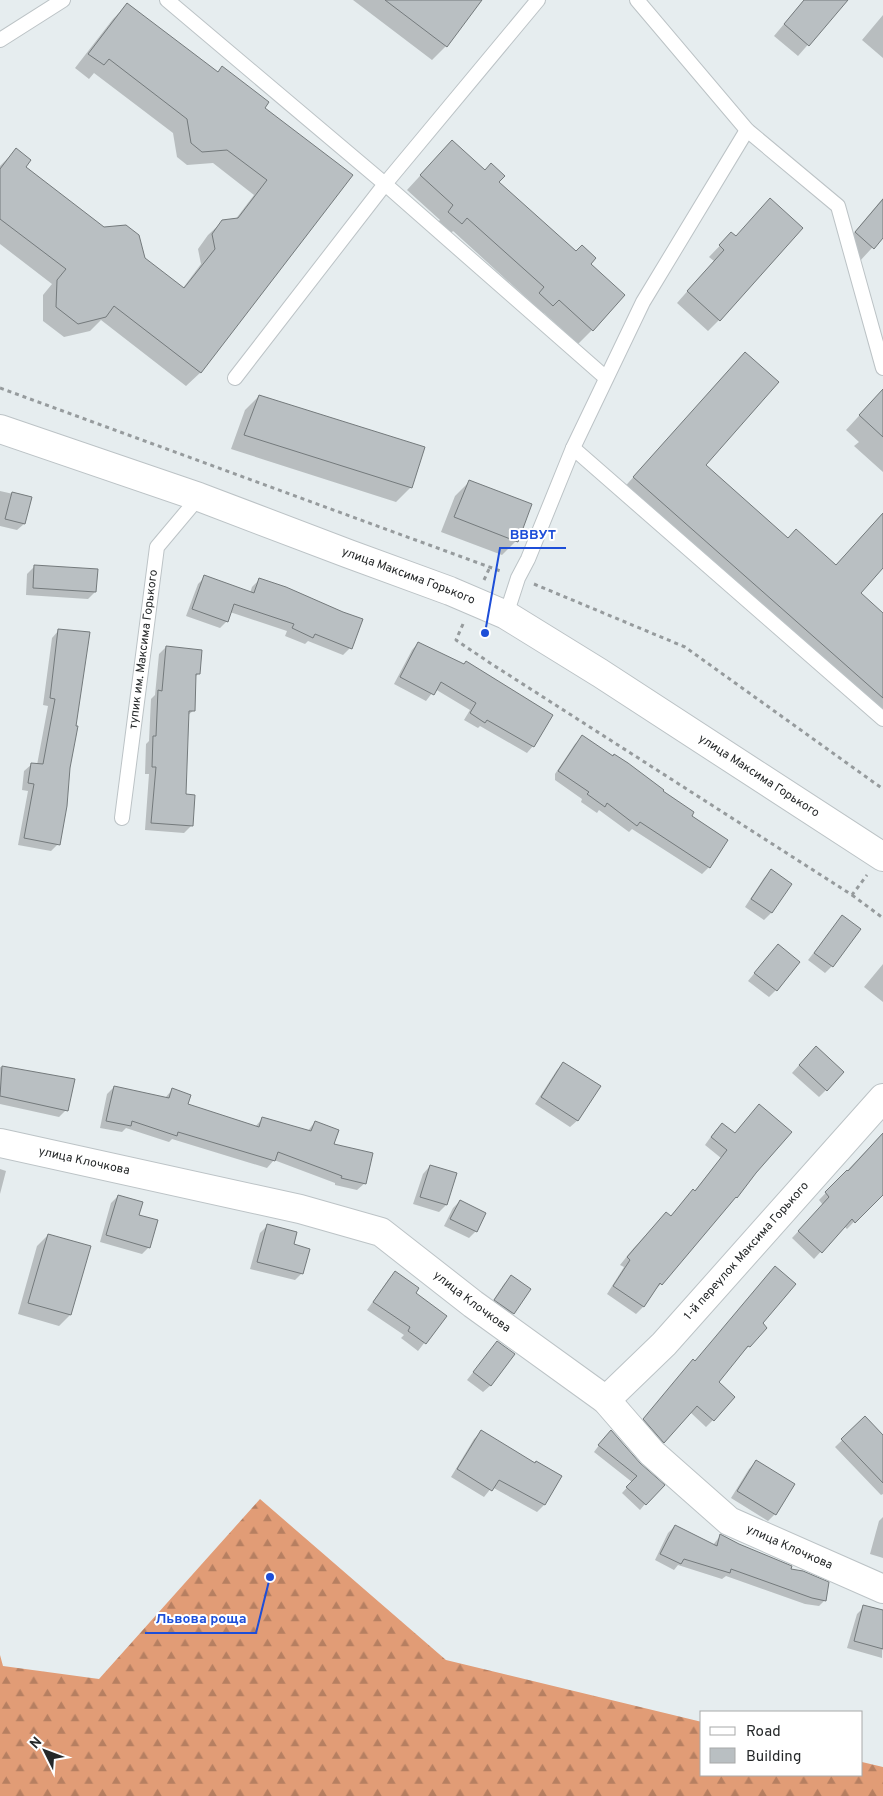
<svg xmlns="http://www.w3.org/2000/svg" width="883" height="1796" font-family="Overpass,sans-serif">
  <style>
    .forest { fill: url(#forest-firs) }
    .shadow { fill: #0003 }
    .building { fill: #b9bfc2; stroke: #747a7c }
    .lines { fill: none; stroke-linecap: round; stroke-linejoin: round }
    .service-casing { stroke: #bcc3c6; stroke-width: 16 }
    .minor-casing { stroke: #bcc3c6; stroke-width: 30 }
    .secondary-casing { stroke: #bcc3c6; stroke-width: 30 }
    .path { stroke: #969b9d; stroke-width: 3; stroke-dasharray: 4 4; stroke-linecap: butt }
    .service { stroke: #fff; stroke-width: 14 }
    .minor { stroke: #fff; stroke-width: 28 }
    .secondary { stroke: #fff; stroke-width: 28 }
    .labels { text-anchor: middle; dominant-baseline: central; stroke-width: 4; stroke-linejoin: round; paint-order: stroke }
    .street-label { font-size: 12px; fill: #252829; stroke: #fff }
    .leader { fill: none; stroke: #1d4ed8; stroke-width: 2 }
    .callout-dot { fill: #1d4ed8; stroke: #fff; stroke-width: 2 }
    .callout-label { font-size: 14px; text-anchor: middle; font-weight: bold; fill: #1d4ed8; stroke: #fff; stroke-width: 4; stroke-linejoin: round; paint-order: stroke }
  </style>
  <defs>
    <pattern id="forest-firs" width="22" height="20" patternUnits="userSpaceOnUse" patternTransform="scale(1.25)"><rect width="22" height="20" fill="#e19c76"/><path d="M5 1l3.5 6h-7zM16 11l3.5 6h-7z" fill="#b67f61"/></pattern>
  </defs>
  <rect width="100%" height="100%" fill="#e6edef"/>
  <!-- forest -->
  <path class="forest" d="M260 1499 446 1660 702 1722V1775H862V1762L883 1767V1796H0V1655L3 1666 99 1679Z"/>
  <!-- shadow -->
  <path class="shadow" d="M353 0H476L446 46 432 60Z
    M804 0H847L798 56 774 36Z
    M127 5 217 73 222 68 263 108 351 176 201 372 186 386 101 320 90 331 64 337 43 321V295L52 284 0 244V166L16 150 24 167 183 288 201 264 198 249 208 235 223 221 235 220 254 195 213 163 187 165 177 157 173 133 94 73 89 79 75 68 113 19Z
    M883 15V58L862 40Z
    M452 141 589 265 592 330 578 344 544 313 538 319 525 308 531 302 453 231 447 237 434 226 440 220 407 190Z
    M883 198V236L859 262 842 247Z
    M731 234 719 320 708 331 677 303 714 261 709 257Z
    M745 353 704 465 788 539 835 566 883 513V566L859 593 883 615V725L620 492Z
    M883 393V472L854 446 859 442 846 430 868 406Z
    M259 396 411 487 396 502 231 449 245 410Z
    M469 482 516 541 502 555 441 532 455 496Z
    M0 491 31 498 24 524 17 530 0 526Z
    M35 566 95 592 88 599 26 595 27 574Z
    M205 577 250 593 252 587 259 580 350 648 343 655 308 641 305 644 285 636 287 631 230 612 227 621 220 628 186 616 198 584Z
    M59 630 75 727 58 844 51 851 18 845 28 791 22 790 24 771 32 764 37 765 48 706 43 705 52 638Z
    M418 643 533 746 527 753 480 726 478 728 464 720 470 710 435 689 426 701 394 684 412 650Z
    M166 647 198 674 195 677 194 710 187 716 184 795 191 826 184 833 145 830 149 774H145L146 744 149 741 151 699 155 695 159 654Z
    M583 737 661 792 690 816 727 840 709 867 702 874 632 829 629 832 599 810 597 813 581 802 582 799 555 780V774L575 744Z
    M771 871 790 884 771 913 764 920 745 907 764 878Z
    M842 917 832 966 825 973 808 960Z
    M771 953 776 990 769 997 748 981Z
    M883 964V1002L864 987Z
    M809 1054 826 1090 819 1097 792 1073Z
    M564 1063 578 1120 570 1127 535 1104 557 1070Z
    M0 1067 74 1080 66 1110 59 1117 0 1104Z
    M114 1087 165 1098 172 1090 186 1105 255 1127 262 1119 307 1132 315 1122 365 1183 357 1190 335 1185V1183L274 1160 267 1168 172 1139 169 1142 126 1128 122 1132 100 1128 107 1094Z
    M759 1106 661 1284 654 1290 643 1307 636 1314 607 1294 624 1267 620 1265 632 1250 666 1213 670 1217 686 1198 693 1191 694 1192 721 1158 705 1145 715 1131 722 1124 734 1134Z
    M883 1133V1192L847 1229 844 1226 814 1259 792 1238 823 1205 819 1200Z
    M430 1166 446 1205 439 1212 413 1204 423 1174Z
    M0 1169 6 1171 0 1194Z
    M118 1196 137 1216 149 1247 142 1254 100 1242 111 1203Z
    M460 1201 476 1231 469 1238 444 1226 453 1208Z
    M267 1226 292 1245 302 1273 295 1280 250 1269 260 1233Z
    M48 1235 70 1315 59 1326 18 1314 37 1246Z
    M395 1273 414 1293 445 1316 418 1351 401 1338 404 1335 367 1310 388 1280Z
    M511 1277 529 1289 513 1313 506 1320 488 1308 504 1284Z
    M761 1324 749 1346 742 1353 741 1352 717 1382 713 1420 706 1427 690 1412 657 1449 637 1427 686 1368Z
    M497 1342 491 1385 483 1392 467 1380Z
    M865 1418 883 1437V1494L881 1495 835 1447Z
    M481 1432 534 1464 560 1476 544 1505 537 1512 492 1487 484 1497 451 1477 474 1439Z
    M605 1437 639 1464 645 1504 640 1510 622 1493 632 1482 594 1452Z
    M756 1462 775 1514 768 1521 731 1498 749 1469Z
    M883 1517V1558L870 1554 879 1521Z
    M675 1526 713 1545 721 1535 789 1570 825 1600 819 1606 805 1604 726 1576 722 1579 678 1565 674 1570 655 1560 668 1533Z
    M864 1607 883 1612 882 1658 847 1648 857 1614Z"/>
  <!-- building -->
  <path class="building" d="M385 0H482L447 47Z
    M804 0H848L809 46 784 24Z
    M127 3 218 72 222 66 269 102 265 108 353 175 201 373 114 306 106 317 78 324 56 307 57 280 66 269 0 219V169L16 148 31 160 26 167 104 227 126 225 139 235 145 258 184 288 215 249 212 234 222 220 238 218 267 180 227 150 202 152 191 143 187 119 109 59 104 65 88 54Z
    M452 140 485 170 491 163 505 176 499 182 576 251 582 245 596 258 591 264 625 295 593 331 559 300 553 306 539 293 544 287 467 218 462 224 448 212 453 205 420 175Z
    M770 198 803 228 720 321 687 291 724 250 719 245 731 232 736 236Z
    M883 199V238L874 249 855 232Z
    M745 352 779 382 706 465 788 538 796 529 836 565 883 513V568L861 593 883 613V698L633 477Z
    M883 389V437L859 415Z
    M259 395 425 447 412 488 244 435Z
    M469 480 532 504 518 542 454 517Z
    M12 492 32 497 25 524 5 519Z
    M34 565 98 569 96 592 33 588Z
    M204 575 254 593 259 578 286 587 343 612 363 619 352 649 315 634 313 638 292 628 294 624 234 604 228 622 192 609Z
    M58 629 90 632 76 726H78L70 768 67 806 60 845 24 838 34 784 28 783 31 763 43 764 55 699 50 698Z
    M418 642 464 664 466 661 553 715 534 747 487 720 485 723 470 713 476 703 441 682 434 695 400 677Z
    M166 646 202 650 200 674H196L195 711H189L186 794 195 795 193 826 151 823 156 767H152L153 736H156L158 690 162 691Z
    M582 735 613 756 614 754 628 763 664 790 663 791 694 812 692 816 728 840 710 868 640 822 637 826 607 803 605 807 587 794 589 792 558 771Z
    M771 869 792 884 772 913 751 899Z
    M842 915 861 929 833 967 814 953Z
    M778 944 800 962 777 991 754 973Z
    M816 1046 844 1072 827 1091 799 1065Z
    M563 1062 601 1086 578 1121 541 1097Z
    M2 1066 75 1079 68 1111 0 1096Z
    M114 1086 169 1098 172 1088 191 1095 188 1104 259 1127 262 1117 311 1131 315 1121 339 1130 334 1144 373 1153 366 1184 341 1178 342 1176 278 1152 275 1161 178 1132 177 1136 132 1121 131 1126 106 1121Z
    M759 1104 792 1132 756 1173 737 1198 736 1197 662 1285 660 1283 644 1307 613 1286 630 1260 627 1257 666 1212 671 1216 693 1189 695 1191 727 1150 711 1137 722 1123 735 1133Z
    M883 1133V1195L855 1223 852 1219 822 1253 798 1231 829 1197 825 1192 847 1170 848 1171Z
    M430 1165 457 1173 447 1205 420 1197Z
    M118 1195 143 1202 139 1215 158 1220 150 1248 106 1235Z
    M460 1200 486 1213 477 1232 450 1219Z
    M267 1224 297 1232 294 1244 310 1249 303 1274 257 1262Z
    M48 1234 91 1246 71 1315 28 1303Z
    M775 1266 796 1284 763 1323 767 1328 750 1347 748 1346 719 1382 735 1397 714 1421 697 1406 664 1443 643 1419 693 1359 695 1361Z
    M395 1271 419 1288 416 1293 447 1316 426 1344 408 1331 410 1327 373 1302Z
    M511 1275 531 1289 514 1314 494 1300Z
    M497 1341 515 1354 491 1386 473 1372Z
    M865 1416 883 1435V1483L841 1439Z
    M481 1430 535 1463 536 1461 562 1476 545 1505 499 1480 492 1491 457 1469Z
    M611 1430 640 1463 665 1485 646 1505 626 1487 637 1476 598 1445Z
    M756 1460 795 1484 776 1515 737 1491Z
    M675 1525 717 1546 720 1534 739 1544 792 1566 791 1569 803 1571 829 1582 826 1601 812 1598 731 1569 730 1573 684 1559 681 1564 660 1554Z
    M863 1605 883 1610V1649L854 1641Z"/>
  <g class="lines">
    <!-- service casing -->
    <g class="service-casing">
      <g id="service">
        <path d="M167 0 385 184 606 378"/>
        <path d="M637 0 747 130 838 206 883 368"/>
        <path d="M0 40 63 0"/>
        <path d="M235 378 385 184 538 0"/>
        <path d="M573 448 883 719"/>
        <path d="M506 615 518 578 528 559 573 448 643 302 747 130"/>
        <path id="s1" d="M122 818 157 547 199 497"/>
      </g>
    </g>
    <!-- minor casing -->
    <g class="minor-casing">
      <g id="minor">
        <path id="s2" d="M0 1143 300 1209 381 1232 473 1304 606 1400 652 1453 729 1521 883 1589"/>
        <path id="s3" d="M606 1400 664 1344 883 1098"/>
      </g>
    </g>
    <!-- secondary casing -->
    <g class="secondary-casing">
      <g id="secondary">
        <path id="s4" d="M0 429 199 497 349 554 450 591 506 615 600 673 883 857"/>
      </g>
    </g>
    <!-- path -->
    <path class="path" d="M0 388 503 572
      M484 580 490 567
      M534 584 685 647 883 789
      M463 624 456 640 490 663 852 895 867 875
      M852 895 883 918"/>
    <!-- service -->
    <use href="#service" class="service"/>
    <!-- minor -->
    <use href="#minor" class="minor"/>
    <!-- secondary -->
    <use href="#secondary" class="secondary"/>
  </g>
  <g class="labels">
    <!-- street labels -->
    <g class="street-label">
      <text stroke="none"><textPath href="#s4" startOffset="434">улица Максима Горького</textPath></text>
      <text stroke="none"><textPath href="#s1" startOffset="170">тупик им. Максима Горького</textPath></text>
      <text stroke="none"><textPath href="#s4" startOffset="839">улица Максима Горького</textPath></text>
      <text stroke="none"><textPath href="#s2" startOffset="86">улица Клочкова</textPath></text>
      <text stroke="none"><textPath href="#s3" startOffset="205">1-й переулок Максима Горького</textPath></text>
      <text stroke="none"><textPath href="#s2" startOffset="506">улица Клочкова</textPath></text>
      <text stroke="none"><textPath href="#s2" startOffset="911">улица Клочкова</textPath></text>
    </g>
  </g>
  <!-- callouts -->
  <path class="leader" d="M485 633L500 548H566M270 1577L256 1633H145"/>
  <g class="callout-dot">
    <circle cx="485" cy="633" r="5"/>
    <circle cx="270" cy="1577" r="5"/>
  </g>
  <g class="callout-label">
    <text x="533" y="539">ВВВУТ</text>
    <text x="201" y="1623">Львова роща</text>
  </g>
  <!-- legend -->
  <rect x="700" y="1711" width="162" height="65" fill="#ffffff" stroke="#a8a9a9"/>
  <rect x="710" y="1727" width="25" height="8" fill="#ffffff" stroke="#a8a9a9"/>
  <text x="746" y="1736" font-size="15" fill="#252829">Road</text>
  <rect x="710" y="1748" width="25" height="15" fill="#b9bfc2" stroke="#a8a9a9"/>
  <text x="746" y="1761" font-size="15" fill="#252829">Building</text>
  <!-- north arrow -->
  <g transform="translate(45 1751) rotate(312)" stroke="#ffffff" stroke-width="4" paint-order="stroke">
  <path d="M0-4L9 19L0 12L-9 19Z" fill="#252829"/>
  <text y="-8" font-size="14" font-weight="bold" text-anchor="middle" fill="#252829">N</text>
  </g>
</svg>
